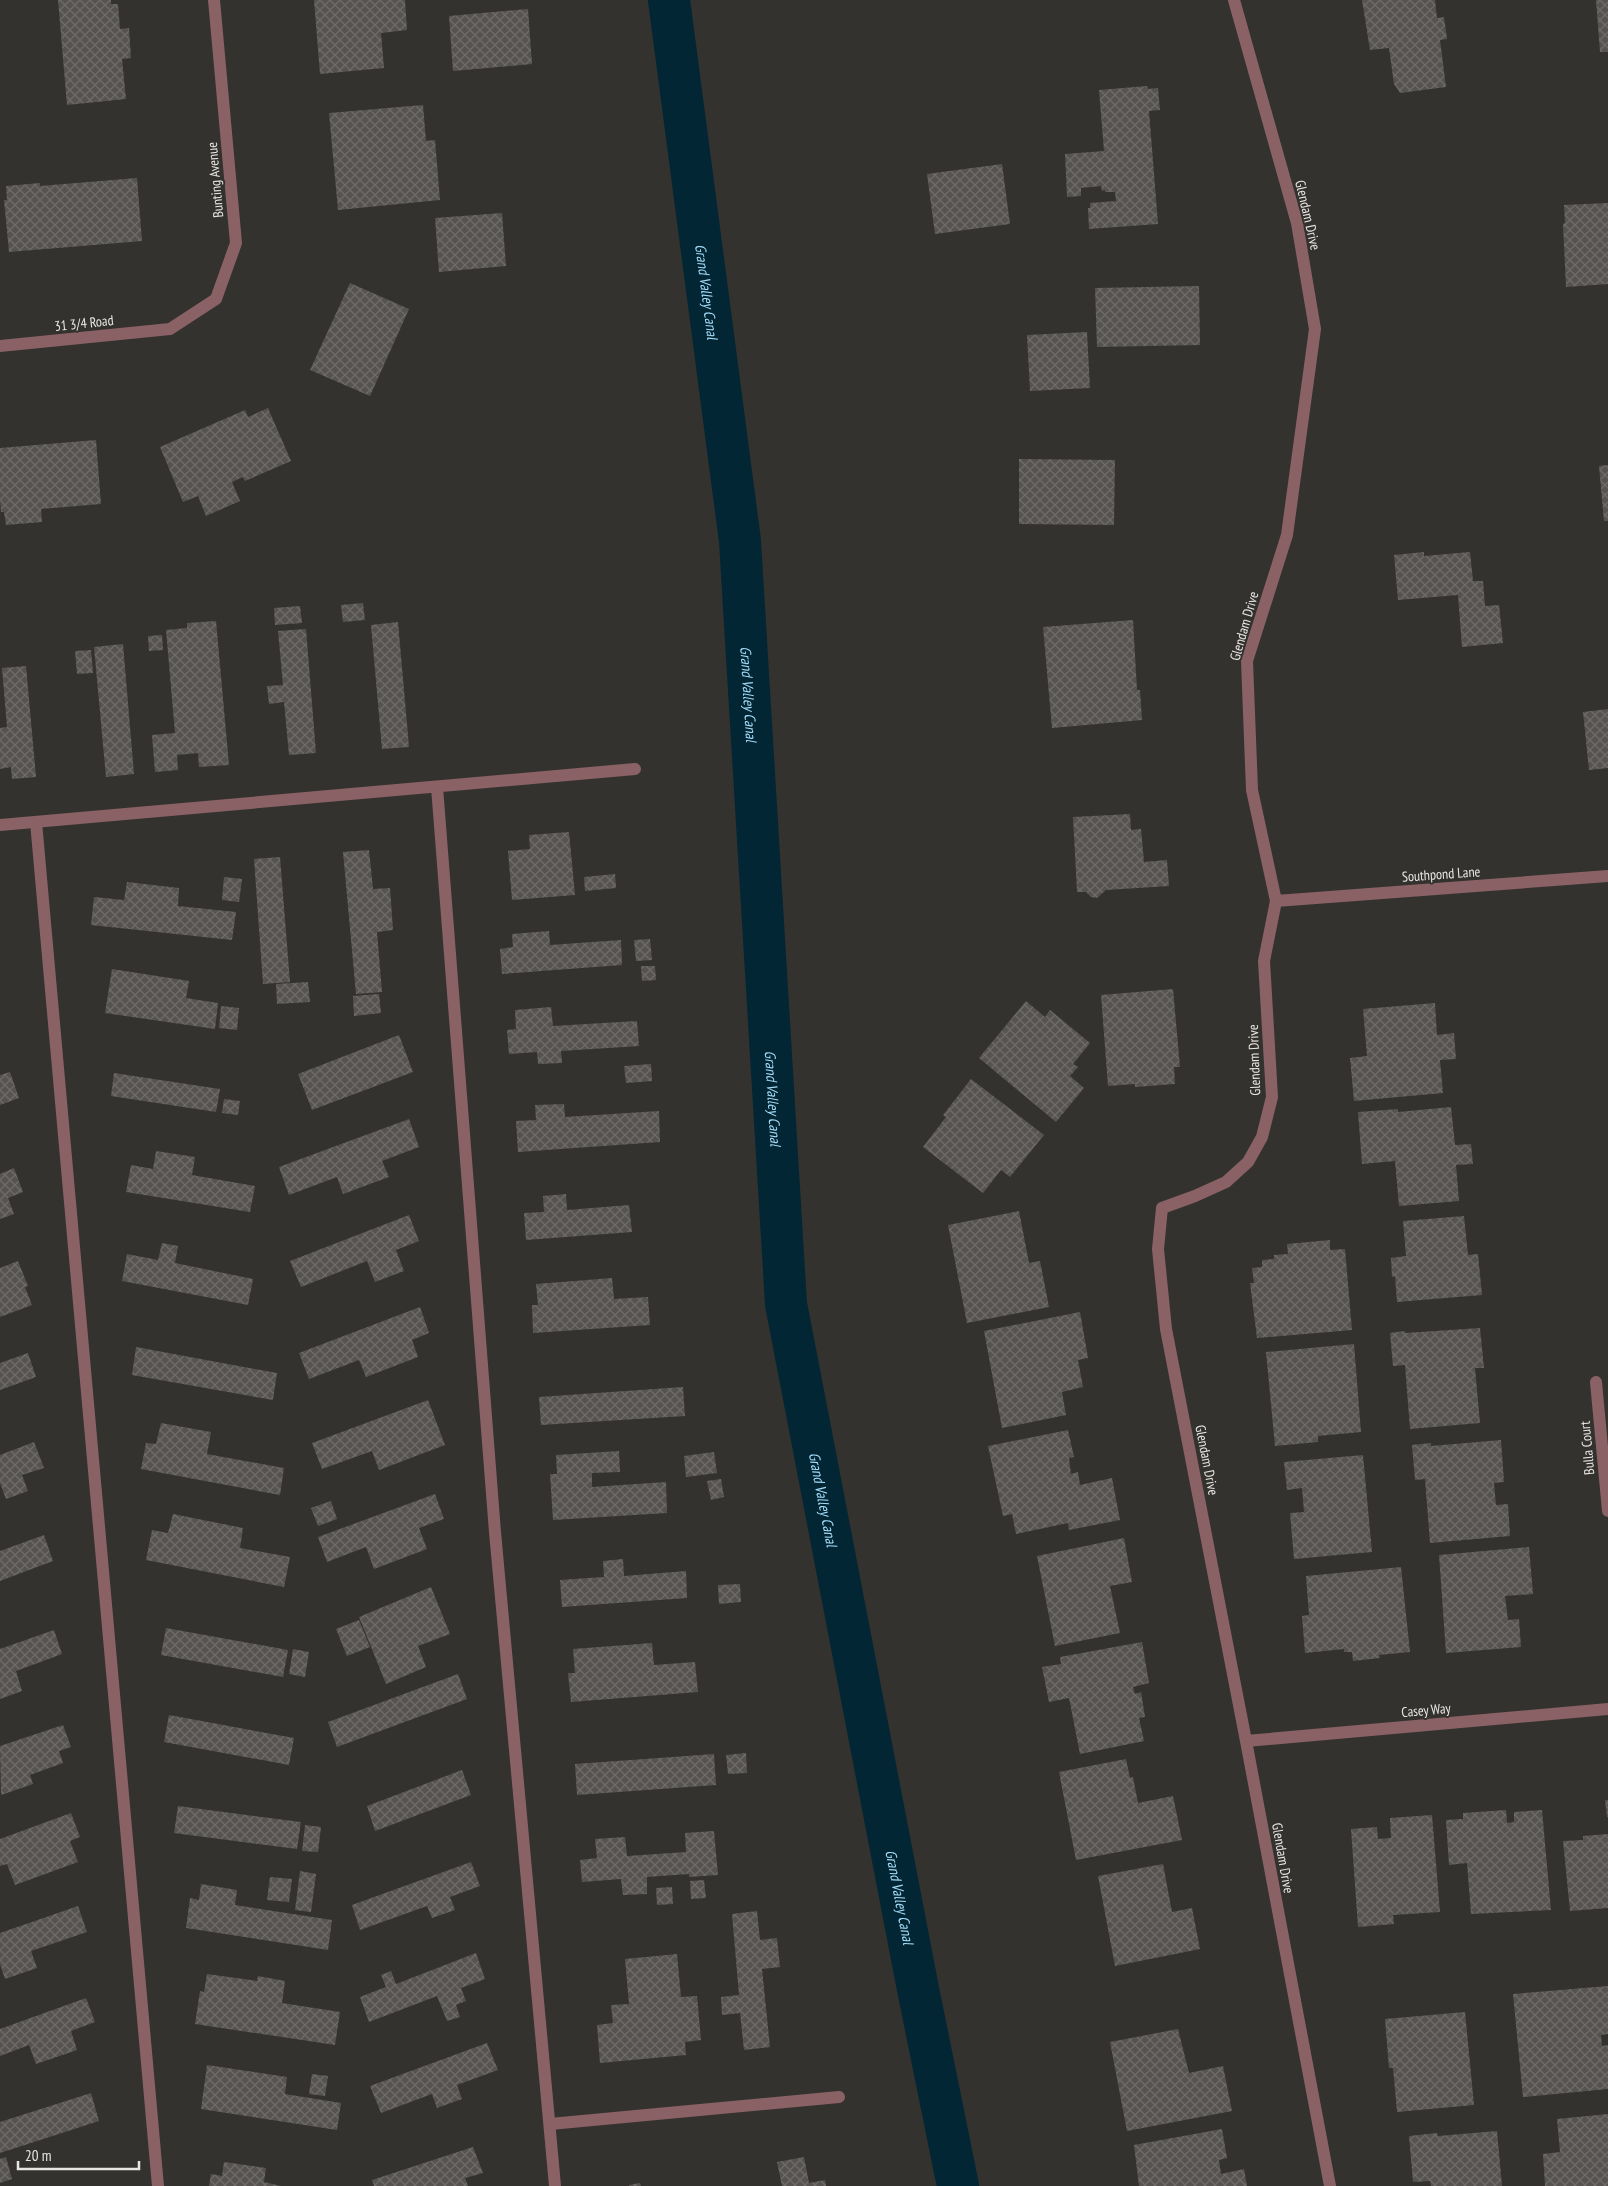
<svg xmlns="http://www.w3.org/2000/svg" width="1608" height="2186" font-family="'PT Sans Narrow',sans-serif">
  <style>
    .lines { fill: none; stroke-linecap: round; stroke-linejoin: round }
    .canal { stroke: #032634; stroke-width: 42 }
    .building { fill: url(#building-cross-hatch) }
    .lane { stroke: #8a6265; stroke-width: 12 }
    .street { stroke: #8a6265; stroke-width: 12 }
    .labels { text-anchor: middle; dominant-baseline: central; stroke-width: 4; stroke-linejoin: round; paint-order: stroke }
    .street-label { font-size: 14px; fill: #e7e6e4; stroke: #34322e }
    .water-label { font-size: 15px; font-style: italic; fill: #a4ddfa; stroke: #34322e }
  </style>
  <defs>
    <pattern id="building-cross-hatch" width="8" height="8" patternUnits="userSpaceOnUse" patternTransform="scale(1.25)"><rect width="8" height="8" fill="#565350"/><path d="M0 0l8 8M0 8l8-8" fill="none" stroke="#6e6c69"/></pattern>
  </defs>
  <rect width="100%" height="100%" fill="#34322e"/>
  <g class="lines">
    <!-- canal -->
    <path class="canal" id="s1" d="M669 0 740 541 786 1304 918 1989 958 2186"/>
  </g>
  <!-- building -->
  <path class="building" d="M58 0H111V4H118L120 29 129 28 131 58 122 59 126 99 67 105Z
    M314 0H405L407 30 381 33 384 68 320 74Z
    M1362 0H1435L1437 18 1444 17 1447 39 1440 40 1446 87 1400 93 1394 84 1389 48 1370 50Z
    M1596 0H1608V52H1600Z
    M528 9 532 64 453 71 449 16Z
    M1147 86 1148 89 1158 88 1160 110 1149 111 1158 224 1089 229 1088 208H1090V203L1116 201 1115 192H1105V190L1102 191 1101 186 1081 188V196L1067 197 1065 154 1104 151 1099 90Z
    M423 105 426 141 435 140 440 200 338 210 329 113Z
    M1002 164 1010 224 935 234 927 174Z
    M137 178 142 241 9 252 4 200H7L6 186 40 183V186Z
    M1608 203V284L1566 287 1563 224 1565 223 1564 205Z
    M502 213 506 266 439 272 435 218Z
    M350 283 409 309 370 396 310 370Z
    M1199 286 1200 345 1097 347 1095 288Z
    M1087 332 1090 388 1030 391 1027 335Z
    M268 408 291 461 245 481 243 477 232 482 240 501 206 516 198 496 183 502 160 447 245 410 248 417Z
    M96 440 101 504 41 509 42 522 6 525 4 512H1L0 500V448Z
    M1019 459 1115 460 1114 525 1019 524Z
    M1608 465V521H1604L1599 466Z
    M1424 552V556L1470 552 1473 581H1483L1485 606 1499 605 1503 643 1462 647 1458 595 1398 600 1394 555Z
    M363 603 365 620 343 622 341 605Z
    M300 606 302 623 275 625 274 608Z
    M1133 620 1137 690H1140L1142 720 1052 728 1043 627Z
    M216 621 229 765 199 767 198 753 177 755 178 770 155 772 152 735 175 733 166 630 187 628V623Z
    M398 622 409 747 382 749 371 625Z
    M306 629 316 753 289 755 284 702 269 704 267 686 283 685 278 631Z
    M162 635 163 650 149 651 148 636Z
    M123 644 134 774 106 777 94 647Z
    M91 650 93 673 77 674 75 651Z
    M26 666 36 777 12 779 11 767 0 769V728L7 727 2 668Z
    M1608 709V768L1589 770 1583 712Z
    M1130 814 1131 830 1141 829 1144 862 1167 860 1169 886 1106 890 1097 898 1091 897 1086 892H1077L1073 817Z
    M569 832 575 895 512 900 508 851 530 849 529 835Z
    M369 850 373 889 390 888 393 930 377 932 382 992 356 994 343 852Z
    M280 857 290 982 263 984 254 859Z
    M615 874 616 888 585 891 584 877Z
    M224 877 242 879 239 902 222 900Z
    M127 882 179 888 178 906 236 912 232 940 91 925 94 897 124 900Z
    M549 931 550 945 621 940 622 965 502 974 500 949 513 947 512 934Z
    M650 939 652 960 636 961 634 940Z
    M641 966H655L656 980 642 981Z
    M112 969 189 981 186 998 218 1003 215 1029 105 1013Z
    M308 982 310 1002 277 1004 276 984Z
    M1173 989 1180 1067H1174L1175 1084 1135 1087V1084L1108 1086 1101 995Z
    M379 994 381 1013 354 1016 353 996Z
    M1026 1001 1045 1017 1050 1010 1090 1043 1073 1064 1078 1067 1070 1076 1084 1088 1056 1122 979 1058Z
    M1435 1003 1437 1035 1454 1033 1456 1059 1440 1060 1443 1093 1354 1101 1350 1058 1367 1056 1363 1009Z
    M221 1006 239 1008 237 1030 219 1028Z
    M551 1007 553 1026 637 1021 639 1046 561 1051 562 1063 538 1064 537 1052 509 1054 507 1030 516 1029 515 1010Z
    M399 1035 413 1072 312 1110 298 1074Z
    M651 1064 652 1081 626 1083 624 1066Z
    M10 1072 19 1098 0 1105V1075Z
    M114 1073 220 1089 216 1112 111 1096Z
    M971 1079 1044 1135 1010 1177 1001 1170 983 1193 923 1147 946 1117 943 1115Z
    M224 1099 240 1101 238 1115 222 1113Z
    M564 1104 565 1117 659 1111 660 1142 518 1152 516 1121 536 1120 535 1105Z
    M1451 1107 1455 1145 1471 1144 1473 1164 1456 1165 1459 1201 1399 1206 1395 1161 1362 1164 1358 1112 1398 1109V1112Z
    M409 1119 419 1147 382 1161 389 1177 343 1194 337 1177 289 1195 279 1167Z
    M156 1151 195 1157 192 1175 255 1186 250 1212 126 1192 131 1165 153 1169Z
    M14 1168 23 1192 8 1198 14 1214 0 1219V1174Z
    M566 1194 567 1210 629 1205 632 1232 526 1240 524 1213 544 1212 543 1196Z
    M1019 1211 1029 1263 1040 1261 1049 1307 967 1323 948 1225Z
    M409 1215 419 1241 396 1250 404 1271 375 1282 367 1261 301 1287 290 1261Z
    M1464 1216 1468 1255 1478 1254 1482 1295 1397 1302 1395 1276 1392 1277 1391 1258 1406 1256 1403 1221Z
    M1330 1240V1250L1345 1249 1352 1330 1257 1338 1250 1283H1254L1252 1268 1262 1267V1260L1274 1259V1255L1288 1254 1287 1244Z
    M162 1243 178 1246 175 1263 253 1279 248 1305 122 1281 127 1254 158 1260Z
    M18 1261 28 1286 25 1287 32 1305 0 1317V1268Z
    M612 1278 614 1299 648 1297 650 1325 533 1333 532 1305H538L536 1284Z
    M420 1307 429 1333 412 1340 418 1357 366 1377 359 1360 309 1379 299 1353Z
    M1080 1312 1088 1358 1078 1360 1083 1387 1062 1392 1066 1415 1002 1428 984 1331Z
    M1480 1328 1484 1368H1475L1480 1423 1410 1429 1405 1365 1393 1366 1390 1333 1405 1331V1333Z
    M1354 1344 1361 1432 1318 1436V1442L1275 1446 1266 1352Z
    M136 1347 277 1373 273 1400 132 1375Z
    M28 1353 36 1377 0 1390V1363Z
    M683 1387 685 1416 541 1425 539 1397Z
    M428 1400 445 1445 379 1470 372 1451 322 1469 312 1443Z
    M161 1423 211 1432 207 1454 284 1468 280 1495 141 1469 146 1443 156 1444Z
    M1068 1430 1074 1457 1069 1458 1071 1474 1078 1472 1080 1485 1112 1478 1120 1520 1069 1530 1068 1523 1016 1534 1012 1514 1003 1516 988 1446Z
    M1501 1440 1504 1482 1494 1483 1496 1505 1508 1504 1510 1536 1430 1543 1425 1479 1415 1480 1412 1445 1431 1443V1446Z
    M34 1442 44 1468 22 1475 28 1491 6 1499 0 1483V1455Z
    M619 1451 620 1472 592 1473V1487L666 1482 667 1513 553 1520 550 1474H557L556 1455Z
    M714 1452 717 1473 686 1477 684 1456Z
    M1363 1455 1372 1552 1294 1559 1290 1513 1304 1512 1302 1488 1287 1490 1284 1462Z
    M721 1479 724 1497 711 1500 707 1481Z
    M435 1494 444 1519 419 1528 427 1549 374 1569 366 1547 327 1562 318 1537Z
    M331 1501 337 1519 318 1526 311 1508Z
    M173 1514 243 1528 240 1548 290 1557 284 1587 146 1560 152 1530 168 1533Z
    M44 1535 53 1561 0 1581V1551Z
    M1124 1538 1132 1582 1110 1586 1120 1633 1055 1646 1037 1556Z
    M1529 1547 1533 1594 1505 1596 1508 1620 1519 1619 1521 1647 1446 1653 1439 1555Z
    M623 1559 624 1576 686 1571 687 1598 562 1607 560 1580 604 1577 603 1561Z
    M1401 1567 1410 1652 1379 1655 1380 1658 1353 1661 1352 1652H1344V1649L1305 1653 1302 1616 1309 1615 1306 1576Z
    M740 1584 741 1602 719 1604 718 1585Z
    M431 1587 450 1634 418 1646 426 1667 386 1684 359 1617Z
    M359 1620 370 1647 347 1656 336 1629Z
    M166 1628 288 1650 283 1677 161 1655Z
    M54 1630 62 1654 16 1671 22 1691 0 1699V1649Z
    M1142 1642 1149 1683 1133 1687 1135 1694 1141 1692 1145 1717 1139 1718 1144 1741 1080 1754 1069 1698 1049 1702 1042 1667 1061 1664 1060 1657Z
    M652 1643 654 1665 695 1662 698 1692 571 1702 568 1673H575L573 1649Z
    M293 1649 309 1652 305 1677 289 1674Z
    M458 1674 467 1699 337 1747 328 1722Z
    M169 1715 294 1738 289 1765 164 1742Z
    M63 1725 71 1747 59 1751 63 1763 30 1775 33 1784 1 1795 0 1746Z
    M746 1753 747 1773 728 1774 726 1755Z
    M714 1754 716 1785 577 1795 575 1764Z
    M1126 1759 1130 1778 1133 1777 1138 1803 1173 1796 1182 1840 1076 1860 1059 1772Z
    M462 1770 471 1795 375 1831 367 1806Z
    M1605 1800H1608V1817H1607Z
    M178 1806 301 1822 297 1849 174 1833Z
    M1506 1810 1507 1823 1514 1822V1812L1542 1810 1551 1910 1471 1914 1467 1863 1449 1865 1446 1820 1463 1819V1813Z
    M71 1813 80 1837 70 1841 78 1862 15 1885 7 1864 0 1866V1839Z
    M1432 1815 1440 1912 1393 1915 1394 1924 1358 1927 1351 1829 1377 1827 1378 1839 1391 1838 1390 1818Z
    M305 1825 321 1827 318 1852 302 1851Z
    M714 1831 718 1875 689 1877V1874L647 1877V1894L623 1895 621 1879 582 1882 580 1860 597 1858 595 1839 625 1837 627 1856 686 1852 685 1833Z
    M1608 1834V1908L1570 1911 1563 1841 1583 1840V1836Z
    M471 1862 480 1886 450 1897 455 1910 432 1918 427 1906 360 1930 352 1905Z
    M1163 1864 1172 1912 1192 1908 1200 1949 1115 1966 1098 1876Z
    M300 1871 316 1874 311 1912 295 1910Z
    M270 1877 292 1879 289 1902 267 1900Z
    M704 1880 706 1898 691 1899 690 1881Z
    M201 1884 237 1890 235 1905 332 1920 328 1950 186 1928 190 1898 199 1900Z
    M672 1887 673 1904 657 1905 656 1888Z
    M78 1906 87 1932 31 1951 37 1968 5 1979 0 1964V1933Z
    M757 1911 760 1940 777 1938 780 1967 762 1969 770 2047 744 2050 740 2013 722 2015 721 1997 739 1995 732 1914Z
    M476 1953 485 1979 461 1988 466 2001 456 2005 460 2017 447 2021 437 1996 369 2022 360 1997 386 1987 381 1975 391 1971 396 1984Z
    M677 1954 681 1997 697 1996 701 2040 685 2042 686 2055 600 2063 597 2025 613 2023 611 2005 629 2004 625 1959Z
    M207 1974 257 1981 258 1976 285 1981 282 2003 340 2012 335 2045 195 2024 200 1991 204 1992Z
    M1608 1986V2034L1601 2035 1602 2046 1608 2045V2089L1523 2097 1513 1994Z
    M86 1998 95 2022 71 2031 77 2050 36 2064 29 2045 0 2056V2029Z
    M1465 2012 1474 2105 1397 2112 1393 2068H1389L1385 2019Z
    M1178 2029 1189 2073 1223 2066 1232 2111 1127 2131 1110 2042Z
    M487 2043 498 2070 457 2085 462 2099 437 2108 432 2094 381 2113 370 2086Z
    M207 2065 287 2077 285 2094 341 2103 337 2130 201 2109Z
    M312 2074 328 2076 325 2096 309 2094Z
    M91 2093 99 2121 0 2153V2122Z
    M1608 2114V2186H1545L1543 2154 1560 2152 1557 2119Z
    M1222 2129 1227 2158 1219 2160 1221 2174 1244 2169 1247 2186H1139L1134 2145Z
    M1497 2131 1502 2186H1431L1430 2181 1413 2182 1409 2136 1437 2133 1438 2136Z
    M473 2147 483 2173 465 2178 468 2186H374L372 2180Z
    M6 2157 12 2179 0 2183V2159Z
    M804 2157 809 2183 825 2180 826 2186H782L777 2162Z
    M224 2162 266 2168 264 2182 281 2186H209L211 2174 222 2176Z
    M640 2183 641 2186H629V2185Z"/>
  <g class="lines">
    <!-- lane -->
    <path class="lane" d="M36 822 158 2186
      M550 2124 839 2097"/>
    <!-- street -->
    <path class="street" d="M1234 0 1297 223 1315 329 1287 535 1247 661 1252 790 1276 901 1264 961 1272 1097 1262 1137 1248 1162 1226 1182 1195 1196 1162 1208 1158 1249 1166 1329 1246 1741 1330 2186
      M0 346 170 329 216 299 236 243 214 0
      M437 787 495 1532 555 2186
      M0 825 635 769
      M1276 901 1608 876
      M1596 1382 1608 1511
      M1246 1741 1608 1709"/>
  </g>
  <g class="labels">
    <!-- street labels -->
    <g class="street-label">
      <text transform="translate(215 180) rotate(-95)">Bunting Avenue</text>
      <text transform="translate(1308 215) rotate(77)">Glendam Drive</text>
      <text transform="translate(84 323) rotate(-6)">31 3/4 Road</text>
      <text transform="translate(1244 626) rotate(-74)">Glendam Drive</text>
      <text transform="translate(1441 874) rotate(-4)">Southpond Lane</text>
      <text transform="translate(1254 1060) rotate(-92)">Glendam Drive</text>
      <text transform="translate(1587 1448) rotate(-95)">Bulla Court</text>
      <text transform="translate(1207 1460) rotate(79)">Glendam Drive</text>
      <text transform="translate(1426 1710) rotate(-5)">Casey Way</text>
      <text transform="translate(1283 1858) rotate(80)">Glendam Drive</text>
    </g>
    <!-- water labels -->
    <g class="water-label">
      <text stroke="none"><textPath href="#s1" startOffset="294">Grand Valley Canal</textPath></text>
      <text stroke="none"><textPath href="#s1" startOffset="699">Grand Valley Canal</textPath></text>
      <text stroke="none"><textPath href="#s1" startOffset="1104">Grand Valley Canal</textPath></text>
      <text stroke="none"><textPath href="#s1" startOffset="1509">Grand Valley Canal</textPath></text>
      <text stroke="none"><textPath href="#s1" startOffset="1914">Grand Valley Canal</textPath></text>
    </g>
  </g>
  <!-- scale -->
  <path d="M18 2161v8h121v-8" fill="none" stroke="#e7e6e4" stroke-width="2.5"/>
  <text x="25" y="2161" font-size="15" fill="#e7e6e4" stroke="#34322e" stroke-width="4" paint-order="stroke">20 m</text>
</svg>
